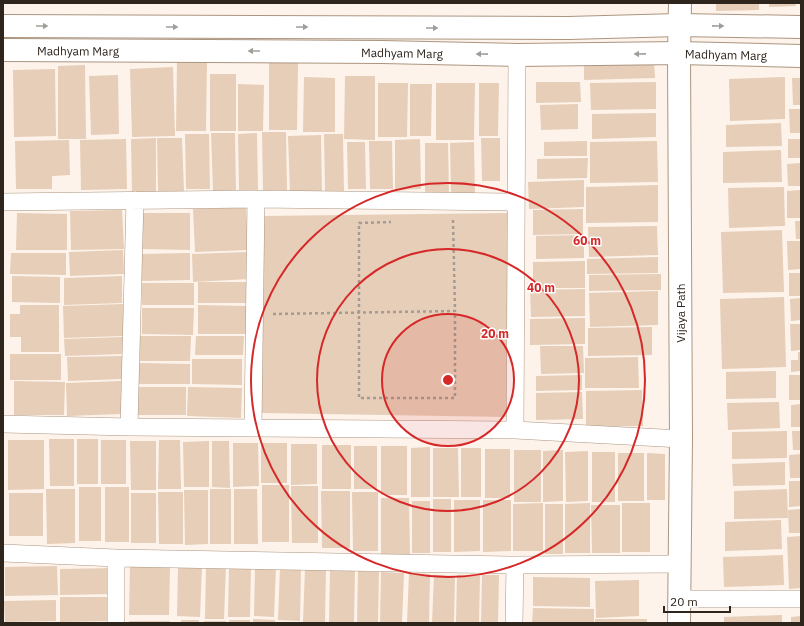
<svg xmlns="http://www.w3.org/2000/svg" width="804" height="626" font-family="'IBM Plex Sans',sans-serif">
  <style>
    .building { fill: #e6ceb8 }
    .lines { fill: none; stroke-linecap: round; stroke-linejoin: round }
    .street-casing { stroke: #ac9580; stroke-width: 18 }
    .secondary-casing { stroke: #ac9580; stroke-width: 24 }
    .path { stroke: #a59b93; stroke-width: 2.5; stroke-dasharray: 3 3; stroke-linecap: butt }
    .street { stroke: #fff; stroke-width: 17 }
    .secondary { stroke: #fff; stroke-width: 22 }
    .oneway { fill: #a19d99 }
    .ring { fill: none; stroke: #d62828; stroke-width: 2 }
    .labels { text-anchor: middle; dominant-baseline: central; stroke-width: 3; stroke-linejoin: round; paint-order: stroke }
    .street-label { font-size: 12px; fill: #2e251d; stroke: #fff }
    .centre { fill: #d62828; stroke: #fff; stroke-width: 2 }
    .ring-label { font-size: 12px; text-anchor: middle; font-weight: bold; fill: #d62828; stroke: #fff; stroke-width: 3; stroke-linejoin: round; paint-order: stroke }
  </style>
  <rect width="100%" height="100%" fill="#fdf3ea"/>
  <!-- building -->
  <path class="building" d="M716 3H759V10L716 11Z
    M769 3H795L796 6 769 7Z
    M177 59H207L206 131H176Z
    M654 60 655 78 584 80V61Z
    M269 63H298L297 130H269Z
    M85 65 86 139H58V66Z
    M173 67 175 136 132 137 130 69Z
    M55 69 56 136 14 137 13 70Z
    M210 74H236V131H210Z
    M118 75 119 134 91 135 89 76Z
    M345 76H375V140L344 139Z
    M304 77 335 78V132H303Z
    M785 77V119L730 121 729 79Z
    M792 78H801V105H793Z
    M536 82H580L581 102 536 103Z
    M656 82V109L591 110 590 83Z
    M378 83H408L407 137H378Z
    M436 83H475L474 140H436Z
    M479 83H499L498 136H479Z
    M238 84 264 85 263 131H238Z
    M410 84H432L431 136H410Z
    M578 104V129L541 130 540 105Z
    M789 109H801V133H790Z
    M656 113V137L592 139V114Z
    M781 123 782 146 726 147V125Z
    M262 132H286L287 190 263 191Z
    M211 133H235L236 190 213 191Z
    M257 133 258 190H239L238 134Z
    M185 134H209L210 189H186Z
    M324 134H343L344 192H325Z
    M321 135 322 192 290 193 288 136Z
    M156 138V193H132L131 139Z
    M157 138H182L184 191H158Z
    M481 138H500V181H482Z
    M126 139 127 189 81 190 80 140Z
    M420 139 421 189 395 190V140Z
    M788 139H801V158H788Z
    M69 140 70 175 52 176V189H16L15 141Z
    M369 141H392L393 189H370Z
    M587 141V156H544V142Z
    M657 141 658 182 590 183V142Z
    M347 142H365L366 189H348Z
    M474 142 475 194H451L450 143Z
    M425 143H448L449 194H425Z
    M781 150 782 182 723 183V152Z
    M588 158 587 178 537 179V159Z
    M801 163V186H788L787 164Z
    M584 180V207L529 209 528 182Z
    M658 185V222L586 223V187Z
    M784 187 785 226 729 228 728 188Z
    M801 190V218H787V191Z
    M246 207 248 250 195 252 193 209Z
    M583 209V234L533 235V210Z
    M122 210 124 249 71 250 70 211Z
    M17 213 67 214V250H16Z
    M140 213H190V250L140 249Z
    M508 213 506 417 261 413 263 216Z
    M795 221H801V239H796Z
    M657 226 658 255 589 257 588 227Z
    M782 230 784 292 723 293 721 232Z
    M584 235V258L536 259V236Z
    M787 241H801V269L788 270Z
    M123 250 124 274 70 276 69 252Z
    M248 252 249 279 193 282 192 254Z
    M11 253H66V275L10 274Z
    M190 253V280L141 281V254Z
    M658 257V273L587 274V259Z
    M585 261V288H533V262Z
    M789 273H801V296H789Z
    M661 274V290L589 291V275Z
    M12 276 60 277V303L12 302Z
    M122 276V303L64 305V278Z
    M198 282H248V303H198Z
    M142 283H194V305H142Z
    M585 289V316L531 317 530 290Z
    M658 291V325L590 327 589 293Z
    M784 297 786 367 722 369 720 299Z
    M801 298V320L791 321 790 299Z
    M123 304V336L64 338 63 306Z
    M20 305H59V352H21V337H10V314H20Z
    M198 305 246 306V334H198Z
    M142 308H194L193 335 142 334Z
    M585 318V344L530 345V319Z
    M790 324H801V350L791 351Z
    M652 327V355L588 356V328Z
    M140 336H191L190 361H140Z
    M196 336H244L243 355H195Z
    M123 337V354L65 356 64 339Z
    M540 346H583L584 373 541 374Z
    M798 352H801V371L791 372V360H798Z
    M10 354H61V380H10Z
    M122 356V379L68 381 67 357Z
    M638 357 639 388H585V358Z
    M192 359H242V385L192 384Z
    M138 363 190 364V384H138Z
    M776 371V398L726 399V372Z
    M582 375V390L536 391V376Z
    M789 375H801V400H789Z
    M14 381 65 382 64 415H14Z
    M121 381 122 414 67 416 66 383Z
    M135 387H186V415H134Z
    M188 387 242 388 241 418 187 416Z
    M642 390 643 426 586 427V391Z
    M582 392 583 419 536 420V393Z
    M779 402 780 428 728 430 727 403Z
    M801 404V427H791V405Z
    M787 431V458L732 459V432Z
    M792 431H801V450H793Z
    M49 439H74V486H50Z
    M77 439H98V484H77Z
    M8 440H44V489L8 490Z
    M101 440H126V484H101Z
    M159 440H180L181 489H158Z
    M130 441H156V490H131Z
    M209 441V487H184L183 442Z
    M212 441H229L230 488 212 487Z
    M233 443H258L259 486 233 487Z
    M261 443H287V483H261Z
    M291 444H317V484L291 485Z
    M322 445H351V489H322Z
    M354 446H377V489H354Z
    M381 446H407V495H381Z
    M430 447V497H411V448Z
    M433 448H458L459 497H433Z
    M461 448H481V497H461Z
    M485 449H510V498H485Z
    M514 450H541V502H514Z
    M563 450V501L543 502V451Z
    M588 451V501L566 502 565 452Z
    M592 452H615V502H592Z
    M618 453H644V501H618Z
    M647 453 665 454V500H647Z
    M801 454V478H790L789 455Z
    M785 462V485L733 486 732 464Z
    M789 481H801V506L789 507Z
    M262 485H289V542H262Z
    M291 486H318V543H292Z
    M79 487H101V541H79Z
    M105 487H129V542H105Z
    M46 489H75V543L47 544Z
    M210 489H231V544H210Z
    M234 489H257L258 544H234Z
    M787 489 788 518 734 519V491Z
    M184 490H208V544L185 545Z
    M321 491H350V548H322Z
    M158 492H183V544H159Z
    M352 492H378V551H353Z
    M9 493H43V536H9Z
    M131 493H156V543H131Z
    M381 498H409L410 555H381Z
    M433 499H451V552H433Z
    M454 500H480V551L454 552Z
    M483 500H511V551L483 552Z
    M412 501H430V553H412Z
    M543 503V551H513V504Z
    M590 503V553H565V504Z
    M622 503H650V552H622Z
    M545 504H563V554H545Z
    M591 505H620V553H592Z
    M801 509V533H789L788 510Z
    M781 520 782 549 725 551V522Z
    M801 536V588L789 589 787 537Z
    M783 555 784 585 724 587 723 557Z
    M206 565H226L224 619H205Z
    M229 565H251L250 617H228Z
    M57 566 58 595 5 596V567Z
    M130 566 170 567 169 615H129Z
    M178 566H202L200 617 177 616Z
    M255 566H276L274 617 254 616Z
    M280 567 301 568 300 621 278 620Z
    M113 568V594L60 595V569Z
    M305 569H326L325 622H303Z
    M330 570H355L354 623 329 622Z
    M358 571 379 572 378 623H357Z
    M381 572 404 573 402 623H380Z
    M409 573 430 574 429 623H407Z
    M434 575 455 576 454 623H432Z
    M457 575 480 576 479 623H456Z
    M482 575H499L498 623H481Z
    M533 577 590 578V607L533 606Z
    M639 580V616L596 618 595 581Z
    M60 597H111V621L60 622Z
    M56 600V621L5 622 4 601Z
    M533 608 594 609V623H532Z
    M782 615V623H724V617Z
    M801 616V623H791V617Z
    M253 619 275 620V623H253Z
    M595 619H647V623H595Z
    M181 620H199V623H181Z
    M229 620H250V623H229Z
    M129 621H170V623H129Z
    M204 621H226V623H204Z"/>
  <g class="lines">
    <!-- street casing -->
    <g class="street-casing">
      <path id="street" d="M3 202 256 199 516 202
        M3 424 129 427 515 430 681 439
        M129 427 135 200
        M253 427 256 199
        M515 430 517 55
        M3 553 116 558V623
        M116 558 515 565
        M679 599H801
        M514 623 515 565 679 564"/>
    </g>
    <!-- secondary casing -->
    <g class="secondary-casing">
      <g id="secondary">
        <path d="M3 26 568 28 679 25 801 27"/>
        <path id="s1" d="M3 50 382 52 517 55 679 53 801 56"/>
        <path d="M679 623 681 439 679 55 680 3"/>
      </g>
    </g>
    <!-- path -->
    <path class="path" d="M453 220 455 311
      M273 314 455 311V398H359V223L391 222"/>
    <!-- street -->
    <use href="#street" class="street"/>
    <!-- secondary -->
    <use href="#secondary" class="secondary"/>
  </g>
  <!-- one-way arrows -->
  <defs><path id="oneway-solid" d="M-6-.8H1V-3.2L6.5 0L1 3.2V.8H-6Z"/></defs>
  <g class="oneway">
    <use href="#oneway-solid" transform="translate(42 26)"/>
    <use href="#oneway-solid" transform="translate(718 26) rotate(1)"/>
    <use href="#oneway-solid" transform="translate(172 27)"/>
    <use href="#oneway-solid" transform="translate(302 27)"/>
    <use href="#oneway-solid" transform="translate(432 28)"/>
    <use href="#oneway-solid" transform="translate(254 51) rotate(-180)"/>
    <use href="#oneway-solid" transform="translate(482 54) rotate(-179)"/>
    <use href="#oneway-solid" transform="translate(640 54) rotate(179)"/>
  </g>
  <!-- distance rings -->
  <circle cx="448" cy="380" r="66" fill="#d62828" fill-opacity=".12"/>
  <g class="ring">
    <circle cx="448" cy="380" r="66"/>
    <circle cx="448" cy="380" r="131"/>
    <circle cx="448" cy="380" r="197"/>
  </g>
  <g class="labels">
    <!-- street labels -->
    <g class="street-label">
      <text stroke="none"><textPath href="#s1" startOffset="75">Madhyam Marg</textPath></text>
      <text stroke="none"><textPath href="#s1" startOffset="399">Madhyam Marg</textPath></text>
      <text stroke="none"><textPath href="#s1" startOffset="723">Madhyam Marg</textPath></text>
      <text transform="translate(680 313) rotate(-90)">Vijaya Path</text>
    </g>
  </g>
  <circle cx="448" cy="380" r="6" class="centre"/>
  <g class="ring-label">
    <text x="587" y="245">60 m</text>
    <text x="541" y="292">40 m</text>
    <text x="495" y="338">20 m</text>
  </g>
  <!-- border -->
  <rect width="804" height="626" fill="none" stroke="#2e251d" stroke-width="8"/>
  <!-- scale -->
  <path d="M664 606v6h66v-6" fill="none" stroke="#2e251d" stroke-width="2"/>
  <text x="670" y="606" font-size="12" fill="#2e251d" stroke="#ffffff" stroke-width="3" paint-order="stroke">20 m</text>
</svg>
